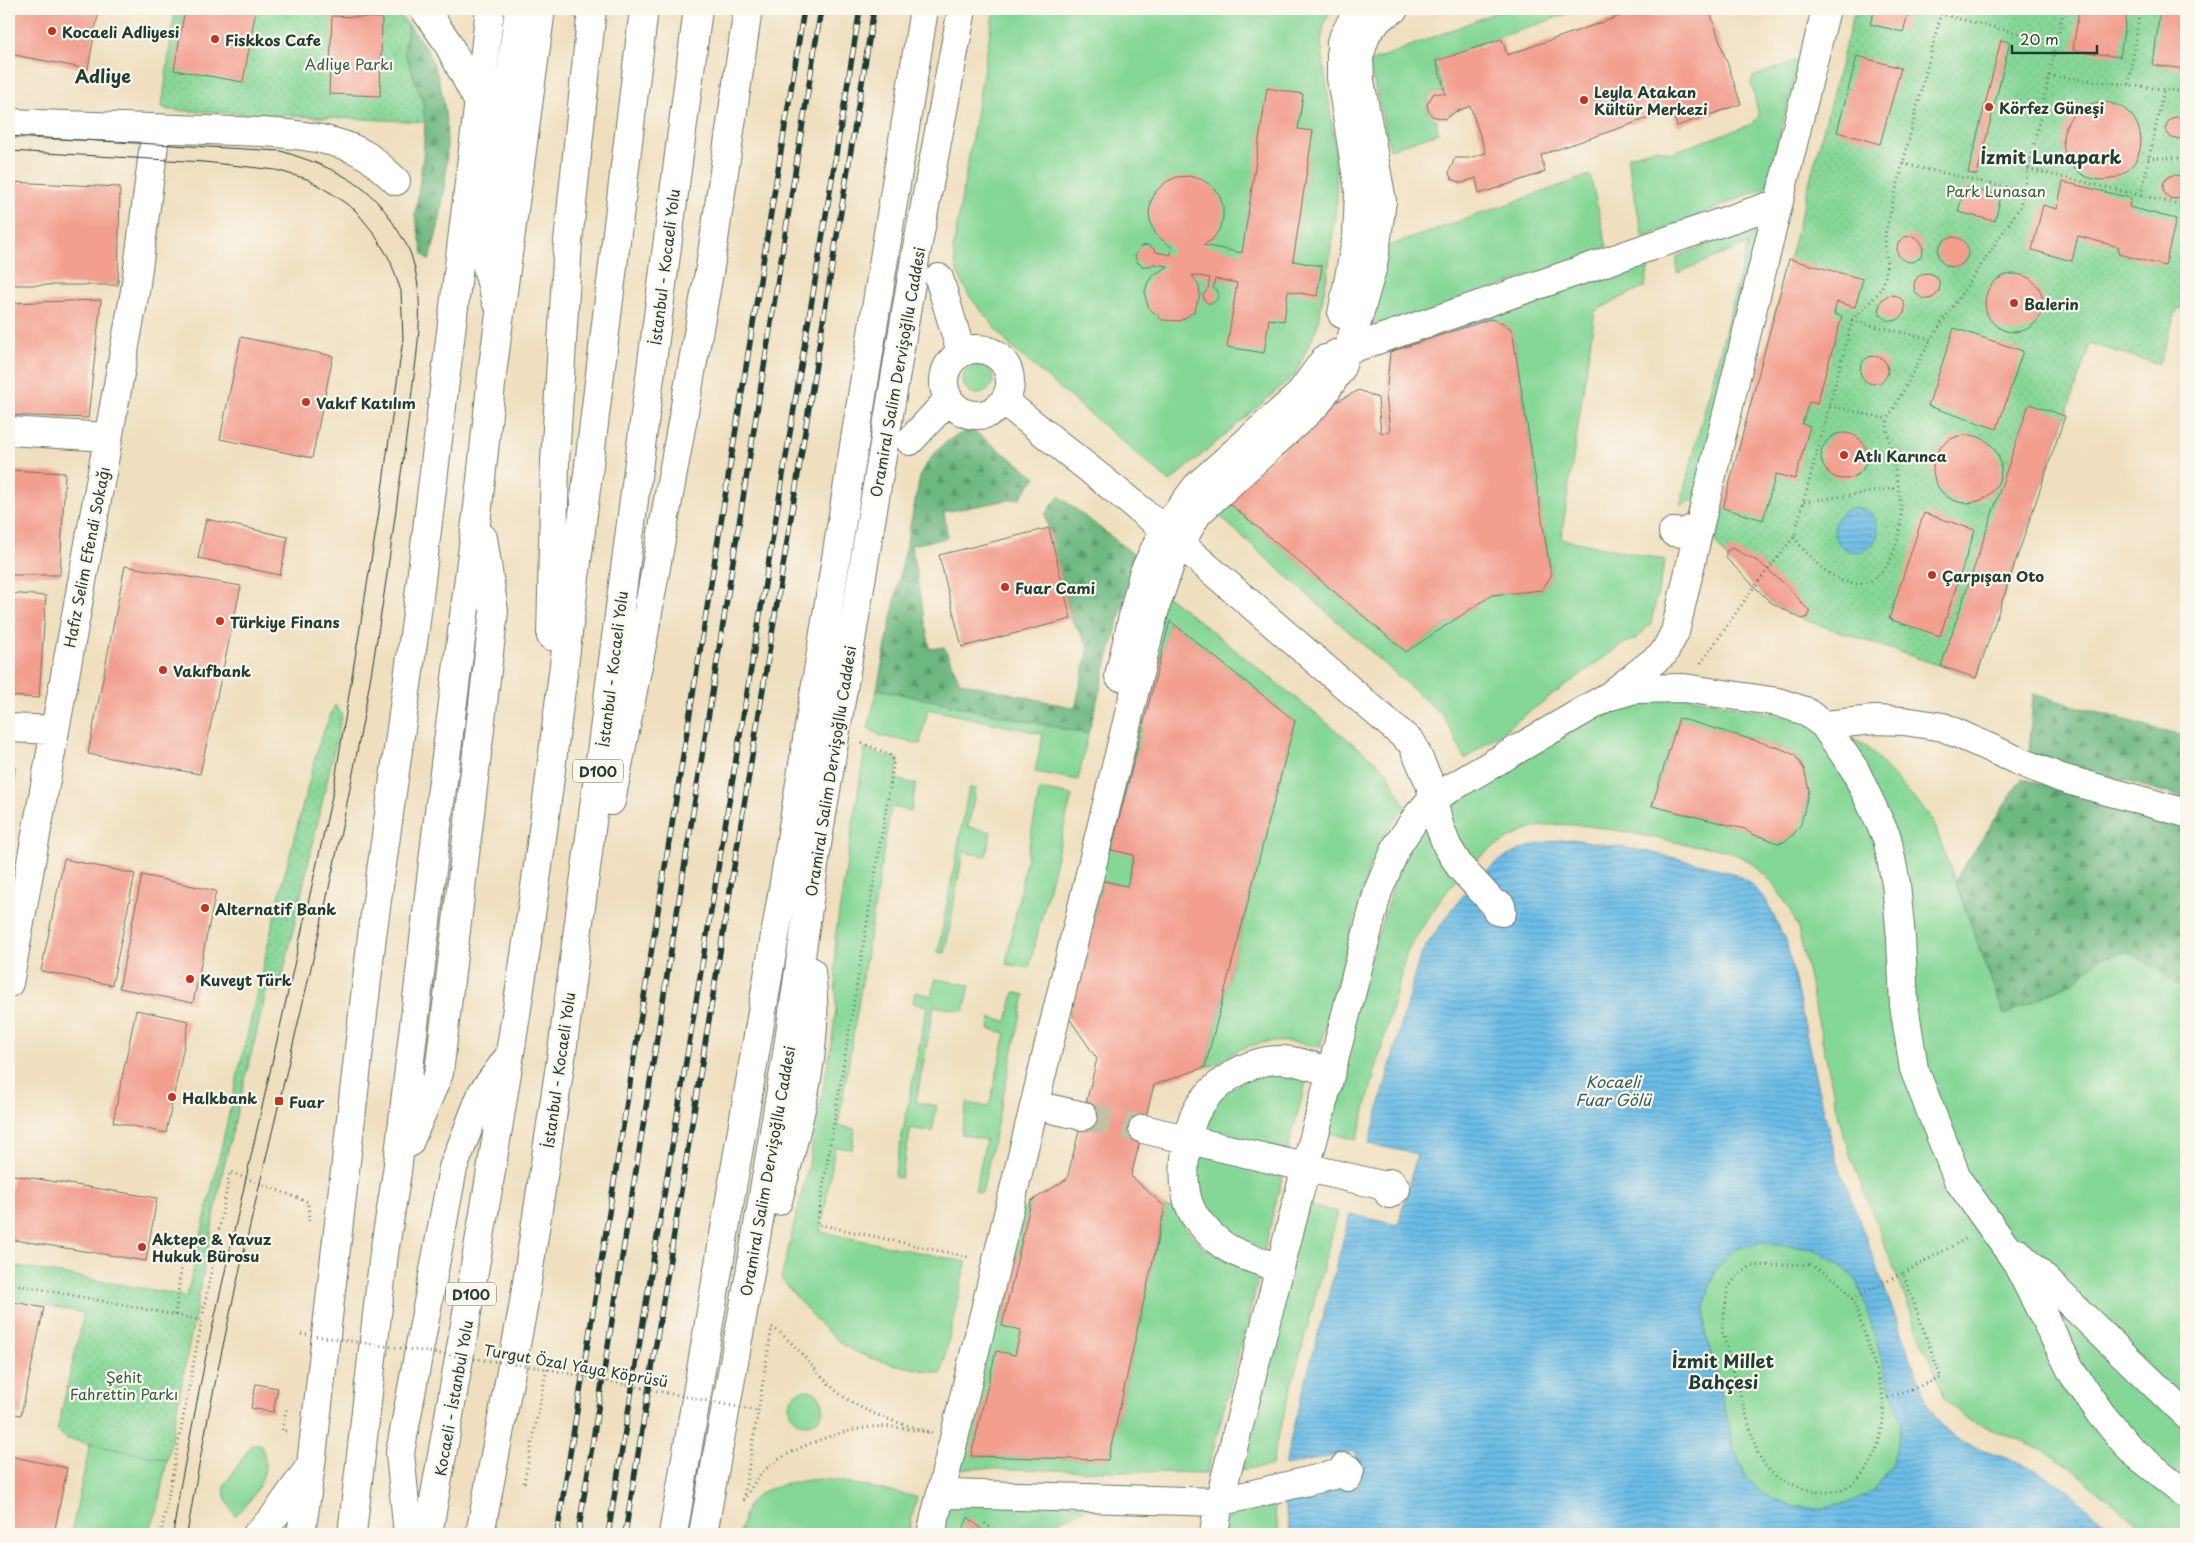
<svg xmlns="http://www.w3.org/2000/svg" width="2195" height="1543" font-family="'Playpen Sans',sans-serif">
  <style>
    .grass { fill: #85d797; stroke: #528a66; fill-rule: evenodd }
    .forest { fill: url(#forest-firs); stroke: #467a5a }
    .park { fill: url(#park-dots); stroke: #528a66 }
    .water { fill: url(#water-rules); stroke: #467d8e; fill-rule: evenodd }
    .building { fill: #f29f8f }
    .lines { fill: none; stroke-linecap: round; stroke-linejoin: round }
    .minor-tunnel { stroke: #c5bfa3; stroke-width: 28; stroke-dasharray: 28 14; stroke-linecap: butt }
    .minor-casing { stroke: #687665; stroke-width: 30 }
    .major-casing { stroke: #687665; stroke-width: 30 }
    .highway-casing { stroke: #687665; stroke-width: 30 }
    .path { stroke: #687665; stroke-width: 3; stroke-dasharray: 1 4; stroke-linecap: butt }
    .minor { stroke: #fff; stroke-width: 28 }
    .major { stroke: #fff; stroke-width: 28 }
    .highway { stroke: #fff; stroke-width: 28 }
    .tram { stroke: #1f3d34; stroke-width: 1 }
    .rail-casing { stroke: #1f3d34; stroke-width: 5.5 }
    .rail { stroke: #fbf7ec; stroke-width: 4; stroke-dasharray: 11; stroke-linecap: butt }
    .path-bridge { stroke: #687665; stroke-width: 3; stroke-dasharray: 1 4; stroke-linecap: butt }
    .poi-dot { fill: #c8321e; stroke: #fbf7ec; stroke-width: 2 }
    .labels { text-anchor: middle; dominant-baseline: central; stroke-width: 4.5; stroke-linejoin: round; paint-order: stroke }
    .shield { fill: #fbf7ec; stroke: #61756b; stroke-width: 1 }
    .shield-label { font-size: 14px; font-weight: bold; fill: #1f3d34 }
    .poi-label { font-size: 15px; font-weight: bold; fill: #1f3d34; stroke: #fbf7ec; text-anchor: start }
    .park-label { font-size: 15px; fill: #335c48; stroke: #fbf7ec }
    .street-label { font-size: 15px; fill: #1f3d34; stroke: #fbf7ec }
    .water-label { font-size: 16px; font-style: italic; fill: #325d61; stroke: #fbf7ec }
    .quarter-label { font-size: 18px; font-weight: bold; fill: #1f3d34; stroke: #fbf7ec }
  </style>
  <defs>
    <pattern id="forest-firs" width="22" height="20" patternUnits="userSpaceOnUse" patternTransform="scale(1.25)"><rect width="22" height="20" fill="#6cb880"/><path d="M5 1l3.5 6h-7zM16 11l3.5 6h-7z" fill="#58976a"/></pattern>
    <pattern id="park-dots" width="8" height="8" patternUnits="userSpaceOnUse" patternTransform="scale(1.25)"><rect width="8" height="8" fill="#85d797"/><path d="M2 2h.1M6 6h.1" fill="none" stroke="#72b983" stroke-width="1.8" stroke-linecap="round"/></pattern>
    <pattern id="water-rules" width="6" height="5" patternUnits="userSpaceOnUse" patternTransform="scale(1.25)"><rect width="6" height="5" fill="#6cbde7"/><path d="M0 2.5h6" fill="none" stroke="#589bbc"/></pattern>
  </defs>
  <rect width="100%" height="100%" fill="#fbf7ec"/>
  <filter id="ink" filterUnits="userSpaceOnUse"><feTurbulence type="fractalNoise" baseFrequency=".02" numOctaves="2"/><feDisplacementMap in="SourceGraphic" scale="10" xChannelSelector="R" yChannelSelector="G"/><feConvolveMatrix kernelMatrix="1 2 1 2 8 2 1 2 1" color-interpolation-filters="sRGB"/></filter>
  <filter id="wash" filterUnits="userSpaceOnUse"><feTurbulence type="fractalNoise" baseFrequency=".0096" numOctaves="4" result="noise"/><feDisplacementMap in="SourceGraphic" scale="20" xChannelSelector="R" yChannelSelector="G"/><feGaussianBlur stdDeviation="1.12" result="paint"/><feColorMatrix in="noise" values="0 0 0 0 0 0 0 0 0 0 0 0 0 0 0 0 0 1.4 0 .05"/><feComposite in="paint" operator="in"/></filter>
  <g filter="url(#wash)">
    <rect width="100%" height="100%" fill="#efdfbf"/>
    <!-- grass -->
    <path class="grass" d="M994 9H1331L1324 24 1321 43 1334 140 1337 198 1328 272 1317 327 1295 375 1170 482 1011 347 969 296 957 271 953 249Z
      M1505 9H1582L1434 60 1444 93 1435 92 1429 96C1425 106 1426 115 1437 120L1438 133 1390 149 1369 62Z
      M1799 59 1767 187 1643 238 1627 157 1657 148 1671 153 1752 124 1759 116 1751 83 1753 77Z
      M1590 175 1607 247 1364 337 1389 246Z
      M1764 221 1695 500 1680 505 1748 244 1677 273V257Z
      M1627 261 1649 264 1645 286 1595 311 1561 539 1665 560 1651 623 1637 638 1621 645 1465 759 1444 717 1214 511 1225 500 1406 652 1492 595 1542 590 1551 576 1512 330 1490 319 1390 352 1388 344Z
      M963 379a15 15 0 1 1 30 0a15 15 0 1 1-30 0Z
      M1165 594 1386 770 1405 806 1385 834 1367 875 1320 1047C1290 1041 1264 1037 1235 1052 1221 1059 1223 1065 1205 1067L1295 721 1170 621 1111 849 1134 855 1127 886 1103 881 1069 1018 1065 994Z
      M877 689 1088 734 1078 780 1035 772 1043 734 928 709 920 744 881 736 868 728Z
      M1685 696 1824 725 1865 745 1932 818 2004 1015 2075 981 2100 958 2128 952 2158 969 2186 994V1534H2150L2073 1470 2044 1450 1965 1418 1944 1398 1849 1152 1838 1114 1798 928C1787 900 1767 870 1739 856 1723 847 1699 847 1680 843 1641 836 1577 818 1538 827 1524 830 1509 839 1496 846 1457 868 1430 915 1407 952L1357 1140 1316 1130 1410 833 1465 789 1636 697ZM1679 718C1706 726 1732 734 1759 741 1770 745 1786 747 1795 755 1815 773 1810 832 1783 842 1774 845 1752 834 1745 829L1652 806Z
      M865 748 878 754 899 759 896 779 916 784 911 811 891 807 838 1126 855 1129 852 1149 835 1147 821 1232 966 1262 941 1374C912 1367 878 1364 852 1350 825 1336 802 1302 781 1279L809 1163 831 1047 836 1010 835 938Z
      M969 788 976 789 968 827 991 832 986 856 963 852 945 953 938 952Z
      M1040 789 1072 795 1029 968 1006 964Z
      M935 979 970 985 964 1011 934 1006 916 1102 937 1106 932 1132 911 1128 901 1178 894 1177 927 1006 913 1003 915 992 932 996Z
      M1014 992 1025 995 982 1193 975 1191 986 1140 961 1134 967 1103 989 1107 1006 1033 989 1029 991 1018 1007 1022Z
      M1261 1068 1309 1071 1287 1152 1203 1133 1208 1113 1224 1094Z
      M1197 1149 1284 1169 1263 1255 1230 1245 1196 1195Z
      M1031 1201 1002 1325 1021 1330 1015 1355 972 1456 1108 1460 1165 1207 1174 1209 1186 1229 1206 1249 1261 1269 1207 1473 955 1468 1011 1225Z
      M1297 1203 1338 1212 1275 1448 1272 1466 1227 1471Z
      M1759 1243 1814 1249 1838 1263 1858 1281 1902 1423 1893 1463 1874 1490 1851 1503 1823 1508 1794 1507 1774 1500 1759 1491 1747 1478 1734 1449 1705 1329V1303L1715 1270 1733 1250Z
      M789 1407a17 17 0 1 1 34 0a17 17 0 1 1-34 0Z
      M90 1444 167 1460 156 1514 147 1534H71Z
      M252 1444H260C275 1470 254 1499 235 1516L225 1497 224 1486Z
      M821 1479 840 1481 917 1497 908 1534H739C742 1525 744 1513 749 1504 759 1486 802 1480 821 1479Z
      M949 1500 1097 1504 1061 1520 1042 1534H987L968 1518 961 1534H941Z
      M1273 1501 1279 1534H1220L1222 1512Z"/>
    <!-- forest -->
    <path class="forest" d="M408 24C414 33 423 42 428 52 458 110 448 201 429 261L423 254 415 216 423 157 425 122 422 100 404 51Z
      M971 429 1036 477 1020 498 944 512 948 538 911 545 930 649 944 647 960 682 1075 708 1089 647 1071 619 1045 514 1059 496 1136 556 1088 734 877 689 921 472C936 450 945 439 971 429Z
      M2033 694 2186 737V798L2029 754Z
      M2022 778 2186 827V994L2158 969 2128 952 2100 958 2075 981 2004 1015 1955 880Z"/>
    <!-- park -->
    <path class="park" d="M175 9H392L408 24 404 51 422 100 425 122 168 110 162 107Z
      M1855 9H2186V308L2177 309 2159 364 2090 344 1976 678 1802 619 1770 602 1726 558 1715 541Z
      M335 705 342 715 279 992 267 989 223 1170 167 1460 67 1439 57 1431 84 1313 9 1298V1265L187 1296 281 888 320 740Z"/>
    <!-- water -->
    <path class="water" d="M1834 530a22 22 0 1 1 44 0a22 22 0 1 1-44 0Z
      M1572 839 1649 852 1706 865 1732 873 1746 880 1765 898 1787 944 1818 1088 1836 1158 1928 1405C1934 1415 1941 1428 1951 1435 1976 1454 2012 1455 2039 1472 2068 1489 2092 1512 2116 1534H1290L1283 1499 1358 1486 1355 1451 1285 1466 1293 1428 1350 1214 1398 1225 1417 1154 1369 1144 1419 959C1427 943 1438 929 1449 914 1484 866 1511 843 1572 839ZM1759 1243 1814 1249 1838 1263 1858 1282 1902 1423 1893 1463 1874 1490 1851 1503 1823 1508 1794 1507 1774 1500 1759 1491 1747 1478 1734 1449 1705 1329V1303L1715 1270 1733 1250Z"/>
    <g id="blocks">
      <!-- building -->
      <path class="building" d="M9 9H99L88 69 9 54Z
        M185 9H256L243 82 174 70Z
        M1634 9H1709L1741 104 1677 126 1672 110 1541 155 1545 172 1479 194 1476 178 1462 183 1452 179 1449 174 1450 169 1455 158H1469L1486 153 1470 106 1455 112 1445 119 1432 116 1428 110 1427 104 1434 93 1446 94 1436 61 1502 39 1507 55 1635 11Z
        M1875 9H1887L1908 14 1903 32 1870 24Z
        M2079 9 2127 10 2120 57 2073 50Z
        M2160 9H2186V69L2153 65Z
        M332 16 382 18 380 96 329 94Z
        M2001 40 2010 42 1977 175 1968 173Z
        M1857 56 1901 68 1880 144 1837 132Z
        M1267 88 1303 94 1298 129 1313 131 1293 261 1322 266 1317 296 1288 291 1284 321 1269 319 1264 353 1227 347 1237 283 1215 279 1213 288 1218 292V298L1213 303H1208L1204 300 1203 295 1208 288 1210 278 1192 275 1199 286 1200 295 1194 312 1180 321 1162 320 1149 308 1146 300 1145 291 1148 282 1153 275 1169 266 1153 264 1150 266H1142L1137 262 1135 256 1141 246 1148 245 1154 249 1156 252 1171 255 1172 247 1157 236 1151 225 1149 213 1151 201 1157 190 1166 182 1177 177 1189 176 1201 179 1211 185 1219 195 1223 206V218L1219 230 1212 240 1203 245 1242 253Z
        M2063 141a39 39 0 1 1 78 0a39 39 0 1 1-78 0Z
        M2166 128a11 11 0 1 1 22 0a11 11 0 1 1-22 0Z
        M2163 187a12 12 0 1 1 24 0a12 12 0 1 1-24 0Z
        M9 182 120 187 118 285H10Z
        M2063 182 2131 198 2129 207 2176 219 2165 266 2118 254 2119 247 2078 236 2072 261 2032 250 2043 205 2057 209Z
        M1965 187 2001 196 1995 221 1958 212Z
        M1897 249a13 13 0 1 1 26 0a13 13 0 1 1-26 0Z
        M1938 252a15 15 0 1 1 30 0a15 15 0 1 1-30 0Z
        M1789 259 1863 279 1855 307 1837 302 1834 314 1842 316 1817 404 1809 402 1802 424 1810 426 1795 479 1776 474 1763 520 1723 508Z
        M1914 286a13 13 0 1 1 26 0a13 13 0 1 1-26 0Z
        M1985 303a29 29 0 1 1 58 0a29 29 0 1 1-58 0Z
        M1879 308a13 13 0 1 1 26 0a13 13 0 1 1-26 0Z
        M101 300 88 418 9 415V303Z
        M1490 319 1503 323 1512 330 1551 576 1542 590 1492 595 1406 652 1225 500 1336 402 1359 390 1378 398 1381 433 1390 432 1386 395 1390 352Z
        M1954 328 2023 351 1997 429 1928 406Z
        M241 337 333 356 312 458 220 439Z
        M1860 370a14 14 0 1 1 28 0a14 14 0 1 1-28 0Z
        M2029 404 2065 416 1976 678 1941 666Z
        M1821 456a23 23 0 1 1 46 0a23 23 0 1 1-46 0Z
        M1933 469a34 34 0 1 1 68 0a34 34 0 1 1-68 0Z
        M9 470 65 473 60 575H9Z
        M1924 513 1975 530 1940 636 1889 619Z
        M206 519 288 537 280 575 198 558Z
        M1049 528 1071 619 962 647 939 555Z
        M1732 548 1759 562 1787 586 1810 612 1808 617 1802 619 1770 602 1726 558V551Z
        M125 566 241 586 200 774 88 754Z
        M9 593 46 596 39 698 9 696Z
        M1170 621 1295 721 1205 1067 1154 1085 1131 1176 1165 1207 1108 1460 971 1456 996 1351 1015 1355 1021 1330 1002 1326 1031 1201 1067 1179 1097 1059 1069 1018 1103 881 1127 886 1134 855 1111 850Z
        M1679 718 1777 747 1795 755 1804 769 1809 790 1801 824 1794 834 1784 842 1777 843 1763 837 1753 835 1745 829 1652 806Z
        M9 768H15L10 816H9Z
        M64 859 135 874 112 985 41 971Z
        M142 875 216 891 193 1003 119 988Z
        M136 1010 189 1021 166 1133 113 1122Z
        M13 1175 157 1198 146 1261 9 1239V1203Z
        M9 1301 44 1308 21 1415 9 1413Z
        M256 1384 278 1388 273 1412 251 1408Z
        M9 1456 67 1468 54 1534H9Z
        M968 1517 987 1534H961Z"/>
    </g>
  </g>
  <g filter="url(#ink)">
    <use href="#blocks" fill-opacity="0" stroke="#687665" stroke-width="1"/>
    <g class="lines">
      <!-- minor-tunnel -->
      <path class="minor-tunnel" d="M1083 1116 1143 1129"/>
      <!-- minor casing -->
      <g class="minor-casing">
        <path id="minor" d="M9 123 262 132C295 134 338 138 367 156 377 163 387 173 396 181
          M939 278 961 352
          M1342 314 1357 236 1359 191 1341 78V42L1358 9
          M944 382a33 33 0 1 1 66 0a33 33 0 1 1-66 0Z
          M1336 354 1778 203
          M1004 401 1148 516 1412 743 1430 784 1439 825 1447 846 1460 867 1496 906 1497 911 1502 912 1501 906H1496
          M9 431 108 437
          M910 441 949 399
          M1673 532 1685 533 1700 524 1826 9
          M1119 676 1143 574 1164 530 1197 486 1299 395 1325 359
          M1614 692 1664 653 1675 632 1700 524
          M1824 725 1874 720 1904 721 1943 727 2021 762 2061 778 2186 813
          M9 728 54 730
          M9 983 135 291 156 129
          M1052 1109 1083 1116
          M1143 1129 1385 1186 1389 1194 1396 1189 1392 1183 1385 1186
          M2018 1253 2186 1415
          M1280 1268C1246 1256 1225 1254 1202 1225 1198 1220 1193 1215 1191 1209 1180 1186 1184 1140 1194 1116 1207 1087 1246 1060 1279 1060 1294 1059 1316 1068 1331 1072
          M950 1494 1219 1502 1342 1473 1348 1477 1350 1470 1344 1467 1342 1473
          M931 1534 1109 795 1156 605 1173 556 1198 513 1317 404 1340 370 1356 325 1373 266 1382 201 1360 81 1359 57 1367 32 1382 16 1394 9
          M1214 1534 1219 1502 1378 891 1397 846 1417 816 1432 799 1607 697 1635 689 1684 688 1778 702 1805 711 1824 725 1855 770 1887 838 1896 884 1901 938 1904 1005 1914 1069 1958 1180 2015 1260 2073 1374 2102 1415 2131 1450 2186 1494"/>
      </g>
      <!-- major casing -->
      <g class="major-casing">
        <path id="major" d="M424 9 446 40 478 101
          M496 301 487 267V250L519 9
          M409 1143 439 1073 494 611 483 538
          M778 1201C797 1127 821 1049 811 971
          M257 1534 273 1518 309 1468
          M301 1534 311 1465 372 936 416 621 490 9
          M352 1534 384 1253 397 1172 437 827 478 507 493 366 541 9
          M673 1534 784 883 924 9
          M703 1534 750 1273 787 1054 818 838 915 259 962 9"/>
      </g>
      <!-- highway casing -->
      <g class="highway-casing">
        <path id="highway" d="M551 636 555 461 568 242 592 9
          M611 801 642 645 710 267 748 9
          M408 1534 400 1453 453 1168 482 1093 507 1059
          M428 1534C472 1288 515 1041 548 793 582 532 612 270 644 9
          M480 1534 523 1308 562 1052 698 9"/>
      </g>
      <!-- path -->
      <path class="path" d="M2140 9 2129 85 2186 92
        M1940 14 2057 43
        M2049 76 2129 85
        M2148 158H2186
        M1903 164 2023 191
        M2028 169 2186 206
        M2141 195 2164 89
        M1852 320C1861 310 1874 300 1881 288 1890 274 1885 251 1885 234L1942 9
        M1830 406 1888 419
        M1804 502 1897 488
        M1794 537C1817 570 1864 612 1891 558 1896 547 1900 533 1901 521 1903 498 1891 454 1887 429L1888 419 1931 339
        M1701 663 1752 590 1794 537 1852 321 1931 339 2020 207 2064 9
        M862 743 889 754 894 761 817 1224 968 1257
        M1810 1264C1827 1274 1840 1281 1851 1297 1856 1304 1884 1393 1884 1402 1884 1448 1864 1506 1806 1489 1778 1480 1772 1479 1757 1452L1722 1331 1728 1288 1738 1275 1751 1266Z
        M1903 1273 1967 1238
        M9 1283 201 1320
        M1852 1299 1903 1273 1941 1378 1884 1399
        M175 1315 182 1263
        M772 1327C797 1344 811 1367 832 1387 859 1413 897 1422 932 1433 912 1430 891 1425 871 1427 838 1431 781 1450 759 1476 753 1484 748 1494 743 1502Z
        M286 1431H282L287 1406
        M524 1483 547 1369
        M985 1523 997 1534
        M161 1534 230 1172 308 1202 309 1221
        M1089 1534H1128"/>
      <!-- minor -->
      <use href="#minor" class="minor"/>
      <!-- major -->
      <use href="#major" class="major"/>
      <!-- highway -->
      <use href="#highway" class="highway"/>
      <!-- tram -->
      <path class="tram" d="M9 136 281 151C328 166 369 181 395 226 400 234 406 243 410 252 426 297 418 345 412 391 408 423 404 455 399 487 383 612 362 737 335 860 287 1085 224 1307 187 1534
        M9 151 204 162 276 170 307 179 331 193 355 210 373 232 390 260 401 291 403 339 378 518 333 792 206 1356 180 1488 173 1534"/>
      <!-- rail casing -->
      <g class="rail-casing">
        <path id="rail" d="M557 1534 804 9
          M578 1534 821 9
          M608 1534 860 9
          M625 1534 874 9"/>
      </g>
      <!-- rail -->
      <use href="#rail" class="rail"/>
      <!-- path-bridge -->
      <path class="path-bridge" d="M301 1334 547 1369 758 1411"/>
    </g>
  </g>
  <!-- markers -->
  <g class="poi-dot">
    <circle cx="52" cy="31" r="5"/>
    <circle cx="215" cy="39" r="5"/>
    <circle cx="1584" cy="100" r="5"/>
    <circle cx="1989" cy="107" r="5"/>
    <circle cx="2014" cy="303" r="5"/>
    <circle cx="306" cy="402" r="5"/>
    <circle cx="1844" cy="455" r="5"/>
    <circle cx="1932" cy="575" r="5"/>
    <circle cx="1005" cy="587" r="5"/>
    <circle cx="220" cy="621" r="5"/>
    <circle cx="163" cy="670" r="5"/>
    <circle cx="205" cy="908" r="5"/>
    <circle cx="190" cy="979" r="5"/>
    <circle cx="172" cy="1097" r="5"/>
    <rect x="274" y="1096" width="10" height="10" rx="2.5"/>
    <circle cx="142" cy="1247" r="5"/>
  </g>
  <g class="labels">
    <!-- shield labels -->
    <g class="shield">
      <rect x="573" y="759.5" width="50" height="23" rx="4"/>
      <rect x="446" y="1282.5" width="50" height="23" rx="4"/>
    </g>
    <g class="shield-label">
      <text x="598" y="771">D100</text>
      <text x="471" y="1294">D100</text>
    </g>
    <!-- poi labels -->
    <g class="poi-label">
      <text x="62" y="31">Kocaeli Adliyesi</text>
      <text x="225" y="39">Fiskkos Cafe</text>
      <text x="1594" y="91">Leyla Atakan<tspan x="1594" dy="17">Kültür Merkezi</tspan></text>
      <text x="1999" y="107">Körfez Güneşi</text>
      <text x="2024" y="303">Balerin</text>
      <text x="316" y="402">Vakıf Katılım</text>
      <text x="1854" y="455">Atlı Karınca</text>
      <text x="1942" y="575">Çarpışan Oto</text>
      <text x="1015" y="587">Fuar Cami</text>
      <text x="230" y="621">Türkiye Finans</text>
      <text x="173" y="670">Vakıfbank</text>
      <text x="215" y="908">Alternatif Bank</text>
      <text x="200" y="979">Kuveyt Türk</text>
      <text x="182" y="1097">Halkbank</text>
      <text x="289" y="1101">Fuar</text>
      <text x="152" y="1238">Aktepe &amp; Yavuz<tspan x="152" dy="17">Hukuk Bürosu</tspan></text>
    </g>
    <!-- park labels -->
    <g class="park-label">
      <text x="349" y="63">Adliye Parkı</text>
      <text x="1996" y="190">Park Lunasan</text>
      <text x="124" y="1376">Şehit<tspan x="124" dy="17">Fahrettin Parkı</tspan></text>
    </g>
    <!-- street labels -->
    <g class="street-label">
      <text transform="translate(664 267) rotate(-83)">İstanbul - Kocaeli Yolu</text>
      <text transform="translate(897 372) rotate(-80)">Oramiral Salim Dervişoğllu Caddesi</text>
      <text transform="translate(86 557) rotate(-79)">Hafız Selim Efendi Sokağı</text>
      <text transform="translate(612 669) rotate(-83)">İstanbul - Kocaeli Yolu</text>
      <text transform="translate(830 771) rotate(-81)">Oramiral Salim Dervişoğllu Caddesi</text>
      <text transform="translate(558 1070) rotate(-82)">İstanbul - Kocaeli Yolu</text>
      <text transform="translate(767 1171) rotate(-80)">Oramiral Salim Dervişoğllu Caddesi</text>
      <text transform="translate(576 1365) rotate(10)">Turgut Özal Yaya Köprüsü</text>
      <text transform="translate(453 1398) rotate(-80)">Kocaeli - İstanbul Yolu</text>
    </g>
    <!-- water labels -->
    <g class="water-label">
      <text x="1613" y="1081">Kocaeli<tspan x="1613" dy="18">Fuar Gölü</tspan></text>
    </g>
    <!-- quarter labels -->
    <g class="quarter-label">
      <text x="103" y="75">Adliye</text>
      <text x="2051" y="156">İzmit Lunapark</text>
      <text x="1723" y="1360">İzmit Millet<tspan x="1723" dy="21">Bahçesi</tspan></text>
    </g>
  </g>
  <!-- margin -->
  <rect width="2195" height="1543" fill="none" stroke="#fbf7ec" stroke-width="30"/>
  <!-- scale -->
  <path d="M2012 45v8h85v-8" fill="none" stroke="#1f3d34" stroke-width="2.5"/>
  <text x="2020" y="45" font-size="15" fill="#1f3d34" stroke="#fbf7ec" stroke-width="4" paint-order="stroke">20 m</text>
</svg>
